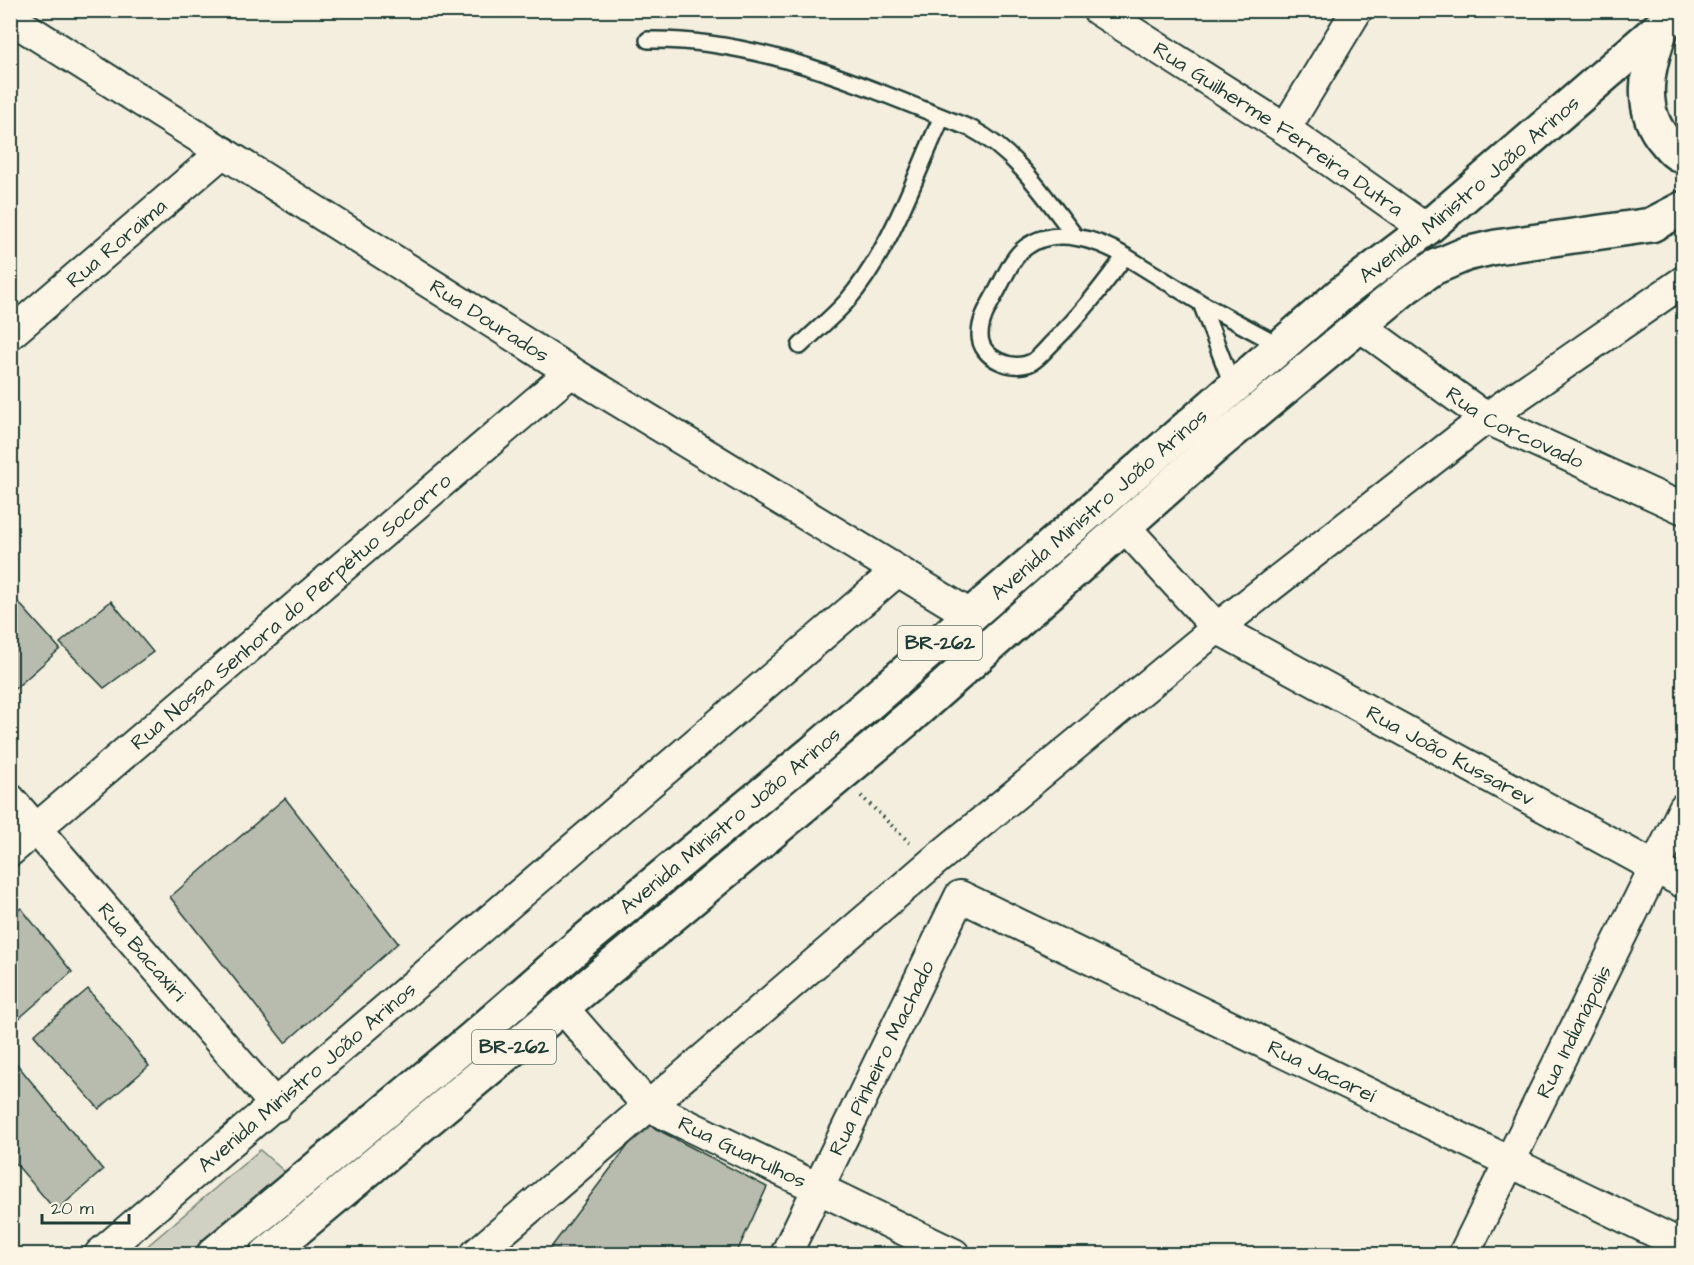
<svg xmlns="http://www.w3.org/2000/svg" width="1694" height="1265" font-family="'Architects Daughter',sans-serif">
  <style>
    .green { fill: #d0d1c2; stroke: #78877b; stroke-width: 1.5 }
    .building { fill: #b8bcae; stroke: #1f3d34; stroke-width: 1.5 }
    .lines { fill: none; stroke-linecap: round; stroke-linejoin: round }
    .service-casing { stroke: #1f3d34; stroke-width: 20 }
    .minor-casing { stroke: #1f3d34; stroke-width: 34 }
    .trunk-casing { stroke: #1f3d34; stroke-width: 38 }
    .path { stroke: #1f3d34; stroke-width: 4; stroke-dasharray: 1.5 4.5; stroke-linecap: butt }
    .service { stroke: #fcf5e5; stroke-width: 15 }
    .minor { stroke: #fcf5e5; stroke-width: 30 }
    .trunk { stroke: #fcf5e5; stroke-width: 33 }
    .labels { text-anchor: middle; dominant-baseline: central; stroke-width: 5; stroke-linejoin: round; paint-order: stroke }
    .shield { fill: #fcf5e5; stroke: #617469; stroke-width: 1.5 }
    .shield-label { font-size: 20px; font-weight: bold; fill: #1f3d34 }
    .street-label { font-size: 21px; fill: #1f3d34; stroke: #fcf5e5 }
  </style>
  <rect width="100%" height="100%" fill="#f3eede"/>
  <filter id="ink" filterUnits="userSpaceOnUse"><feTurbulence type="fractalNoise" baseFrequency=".0167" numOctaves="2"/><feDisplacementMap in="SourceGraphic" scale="12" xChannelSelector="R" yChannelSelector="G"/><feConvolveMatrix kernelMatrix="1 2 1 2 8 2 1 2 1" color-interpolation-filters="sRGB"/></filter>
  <g filter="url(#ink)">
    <!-- green -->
    <path class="green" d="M260 1150 286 1173 188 1254H138Z"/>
    <!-- building -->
    <path class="building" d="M111 601 153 652 104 688 60 643Z
      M19 603 60 649 10 693V614Z
      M285 798 398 943 285 1043 170 897Z
      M21 908 72 972 16 1021 10 1014V916Z
      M88 989 149 1066 99 1109 34 1035Z
      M16 1063 103 1170 56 1211 10 1157V1067Z
      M645 1123 767 1187 736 1254H546Z"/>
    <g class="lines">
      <!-- service casing -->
      <g class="service-casing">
        <path id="service" d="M648 40C761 38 868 88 972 129 1016 152 1045 197 1075 236
          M1125 256C1102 287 1080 316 1052 343 1046 349 1039 358 1032 362 1014 372 980 359 980 335 980 318 990 304 998 289 1005 276 1013 256 1026 247 1055 226 1097 239 1125 256L1201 303 1281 346
          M1201 303 1233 387
          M800 346C815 331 833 317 847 301 891 250 914 178 942 117"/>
      </g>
      <!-- minor casing -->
      <g class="minor-casing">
        <g id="minor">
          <path id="s1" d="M1098 10 1285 129 1426 229"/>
          <path id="s2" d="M10 18 571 372 972 616"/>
          <path d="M1285 129 1357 10"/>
          <path id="s3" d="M1360 326 1486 418 1684 509"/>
          <path id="s4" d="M10 334 223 152"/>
          <path id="s5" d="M1124 526 1217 628 1684 883"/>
          <path id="s6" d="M10 799 276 1106"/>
          <path id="s7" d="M10 851 571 372"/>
          <path id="s8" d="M562 1007 648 1106 954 1254"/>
          <path id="s9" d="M100 1254 896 572"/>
          <path d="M476 1254 932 863 1217 628 1486 418 1684 281"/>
          <path id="s10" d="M786 1254 960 896 1684 1246"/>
          <path id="s11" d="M1464 1254 1684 808"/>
        </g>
      </g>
      <!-- trunk casing -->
      <g class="trunk-casing">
        <g id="trunk">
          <path d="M1662 27C1648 64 1636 109 1666 142 1671 148 1675 154 1684 156"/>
          <path id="s12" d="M214 1254 473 1038 583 942 812 753 1342 293 1426 229 1680 10"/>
          <path d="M267 1254 905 721 1215 446 1406 287 1433 268 1466 254 1496 247 1651 225 1684 208"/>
        </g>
      </g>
      <!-- path -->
      <path class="path" d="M861 796 910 843"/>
      <!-- service -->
      <use href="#service" class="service"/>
      <!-- minor -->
      <use href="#minor" class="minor"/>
      <!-- trunk -->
      <use href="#trunk" class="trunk"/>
    </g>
  </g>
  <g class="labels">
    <!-- shield labels -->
    <g class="shield">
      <rect x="898" y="626" width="84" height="34" rx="4.5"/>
      <rect x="472" y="1030" width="84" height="34" rx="4.5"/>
    </g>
    <g class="shield-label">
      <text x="940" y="643">BR-262</text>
      <text x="514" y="1047">BR-262</text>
    </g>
    <!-- street labels -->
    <g class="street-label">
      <text stroke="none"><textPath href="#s1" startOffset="216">Rua Guilherme Ferreira Dutra</textPath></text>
      <text stroke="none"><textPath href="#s12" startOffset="1646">Avenida Ministro João Arinos</textPath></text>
      <text stroke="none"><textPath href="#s4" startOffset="140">Rua Roraima</textPath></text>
      <text stroke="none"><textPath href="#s2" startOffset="567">Rua Dourados</textPath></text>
      <text stroke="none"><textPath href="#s3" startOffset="186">Rua Corcovado</textPath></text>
      <text stroke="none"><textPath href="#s12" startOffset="1160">Avenida Ministro João Arinos</textPath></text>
      <text stroke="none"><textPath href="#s7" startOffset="369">Rua Nossa Senhora do Perpétuo Socorro</textPath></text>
      <text stroke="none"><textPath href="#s5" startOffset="404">Rua João Kussarev</textPath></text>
      <text stroke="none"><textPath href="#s12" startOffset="674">Avenida Ministro João Arinos</textPath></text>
      <text stroke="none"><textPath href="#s6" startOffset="202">Rua Bacaxiri</textPath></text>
      <text stroke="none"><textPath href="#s11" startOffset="248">Rua Indianápolis</textPath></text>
      <text stroke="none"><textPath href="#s10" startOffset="218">Rua Pinheiro Machado</textPath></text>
      <text stroke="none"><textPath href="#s10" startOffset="800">Rua Jacareí</textPath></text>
      <text stroke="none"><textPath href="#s9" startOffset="272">Avenida Ministro João Arinos</textPath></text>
      <text stroke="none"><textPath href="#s8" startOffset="236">Rua Guarulhos</textPath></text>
    </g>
  </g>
  <!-- margin -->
  <rect width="1694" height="1265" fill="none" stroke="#fcf5e5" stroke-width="36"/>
  <rect x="18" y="18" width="1658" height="1229" fill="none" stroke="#1f3d34" stroke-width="2" filter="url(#ink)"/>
  <!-- scale -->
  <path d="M42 1214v9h87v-9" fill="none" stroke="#1f3d34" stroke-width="3"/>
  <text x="51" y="1214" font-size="18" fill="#1f3d34" stroke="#fcf5e5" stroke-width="4.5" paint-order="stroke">20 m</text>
</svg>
